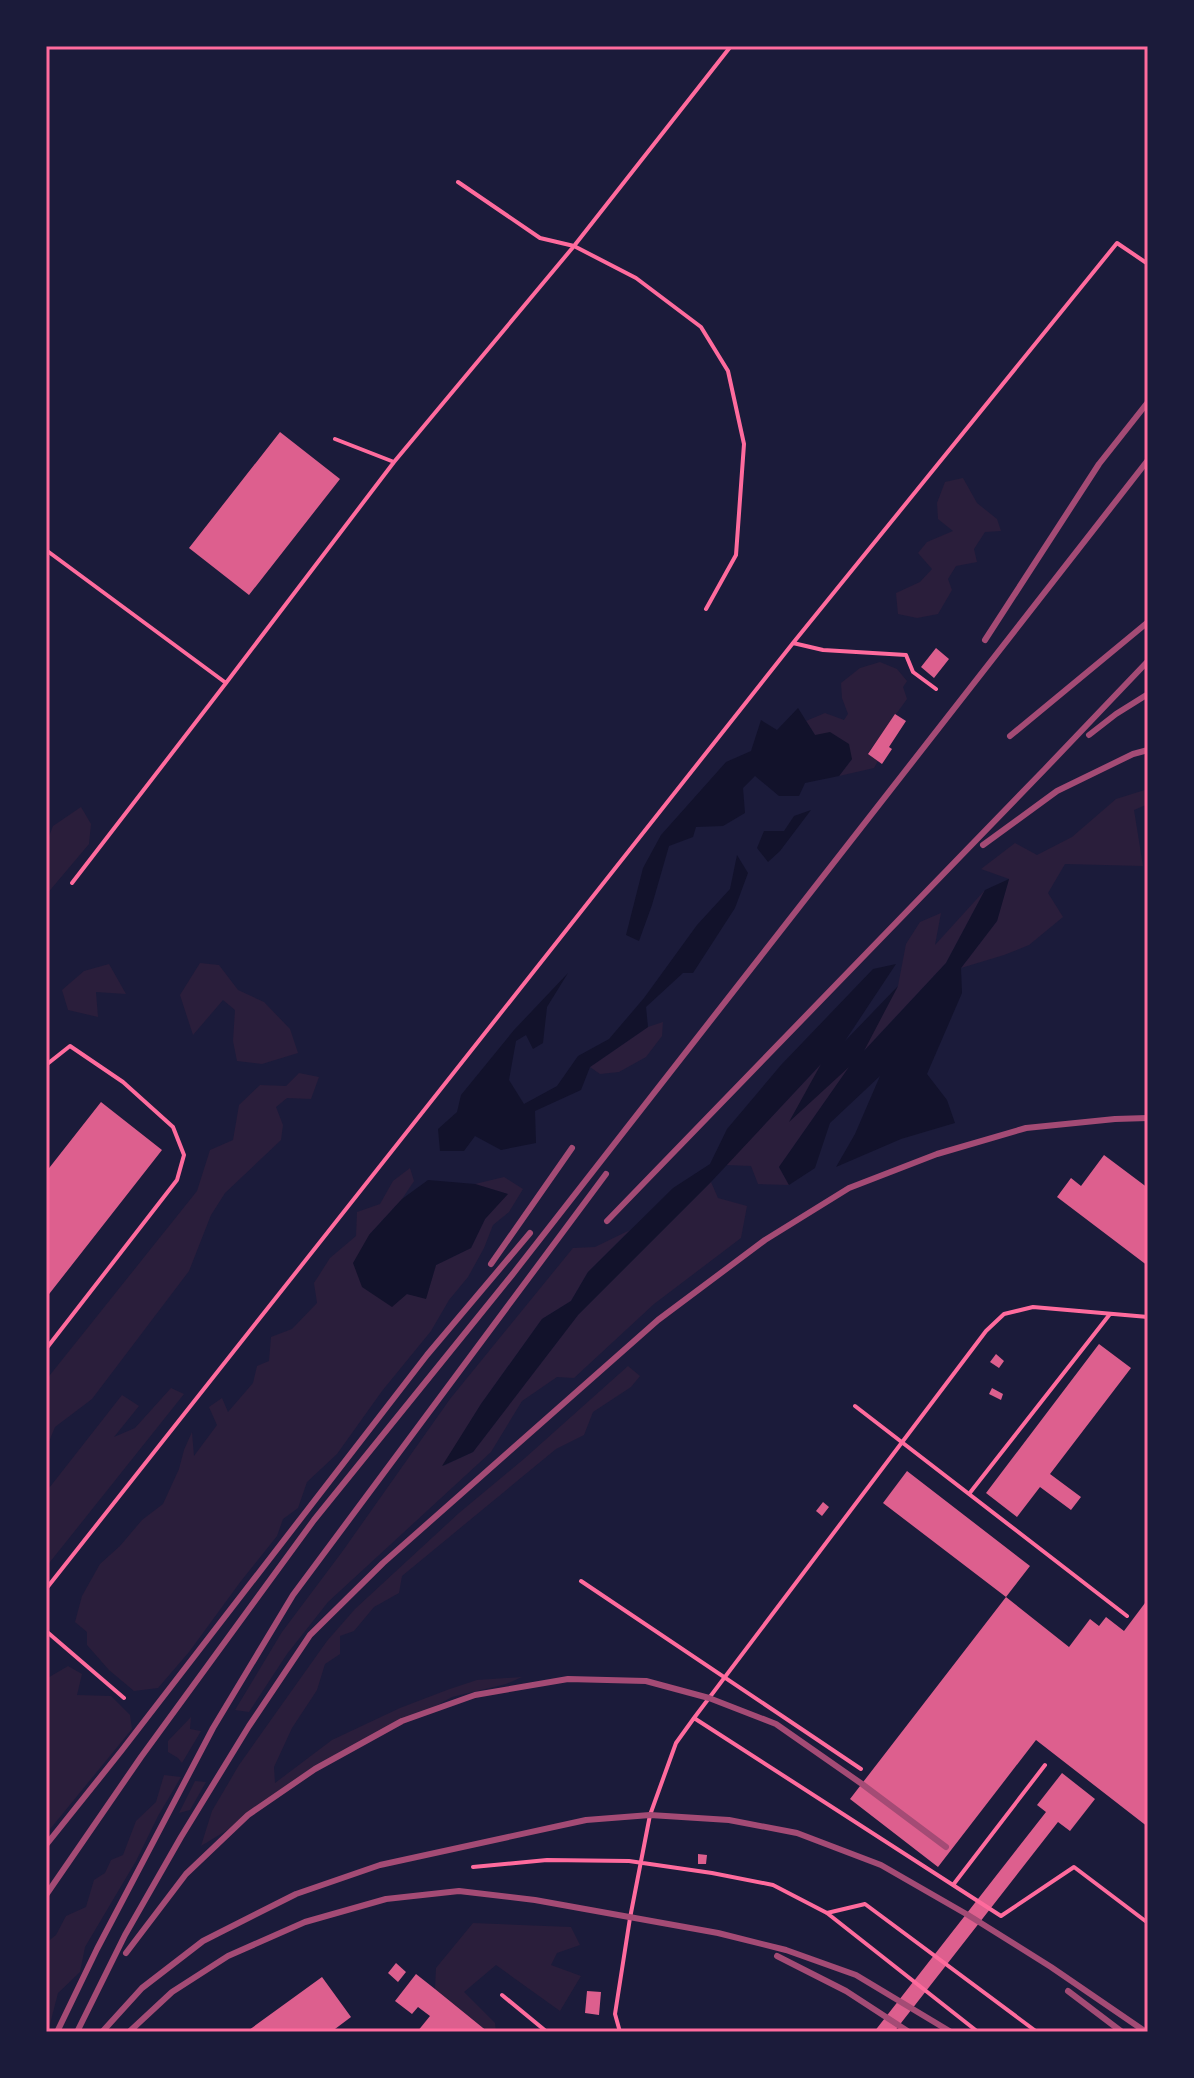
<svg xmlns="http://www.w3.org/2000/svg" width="1194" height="2078" font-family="Helvetica,sans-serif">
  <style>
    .green { fill: #2a1e3b }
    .water { fill: #12122b }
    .building { fill: #dd5f8e }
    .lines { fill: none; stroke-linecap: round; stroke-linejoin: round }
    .service { stroke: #ff6b9d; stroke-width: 4 }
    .rail { stroke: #a44b75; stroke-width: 6 }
    .neatline { fill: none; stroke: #ff6b9d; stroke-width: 3 }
  </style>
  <rect width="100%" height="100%" fill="#1b1b3a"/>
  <!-- green -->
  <path class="green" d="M963 478 977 503 997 519 1001 531 985 532 974 549 977 562 956 566 948 579 952 590 938 614 917 618 898 614 896 593 920 582 932 569 918 553 927 542 953 531 938 519 937 503 945 482Z
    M880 662 897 669 907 681 903 687 907 699 868 753 878 761 874 768 839 776 852 759 815 735 806 721 825 713 844 720 848 714 842 698 841 683 860 668Z
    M1148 789V804L1134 810 1143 866 1065 864 1048 893 1063 917 1029 945 1004 955 961 968 997 921 1009 879 981 869 1015 843 1037 855 1072 837 1116 799Z
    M81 807 91 824 89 844 46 895V844L53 826Z
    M985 890 946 963 861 1054 898 986 906 944 920 922 941 913 935 945Z
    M200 963 219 965 238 990 264 1002 290 1029 298 1053 262 1064 237 1061 233 1041 235 1010 223 1000 193 1035 180 995Z
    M109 964 126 994 96 992 98 1017 68 1010 62 990 84 971Z
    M663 1022 662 1036 646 1057 619 1072 600 1074 590 1067 648 1027Z
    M825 1060 791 1119 852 1063 779 1167 789 1185 758 1184 751 1166 726 1165Z
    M299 1073 319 1077 311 1099 287 1098 276 1107 283 1125 281 1140 225 1193 211 1215 189 1271 92 1399 55 1427 46 1449V1380L197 1191 210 1150 233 1140 239 1105 260 1085 286 1086Z
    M410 1168 414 1181 402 1199 369 1235 407 1294 426 1298 436 1265 471 1248 485 1219 507 1194 475 1184 504 1177 523 1189 509 1212 493 1225 484 1248 468 1277 449 1300 431 1331 382 1391 337 1454 307 1482 298 1508 283 1519 277 1536 241 1581 189 1652 158 1688 134 1691 109 1670 87 1645V1632L75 1622 82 1596 100 1564 120 1546 142 1520 163 1504 179 1469 184 1450 192 1432 194 1456 217 1425 209 1407 222 1398 228 1412 253 1383 257 1366 269 1361 271 1337 292 1329 317 1303 314 1283 330 1258 356 1236 357 1212 380 1204 393 1181Z
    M711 1182 718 1198 747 1206 741 1238 654 1304 574 1378 557 1377 522 1401 491 1452 328 1602 287 1654 249 1712 235 1710 282 1632 342 1552 450 1399 573 1248 595 1247 630 1230 588 1272 571 1301 542 1319 481 1404 443 1466 473 1452 578 1315Z
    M628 1366 640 1376 631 1387 593 1412 584 1435 556 1449 402 1576 399 1593 374 1607 354 1631 340 1636V1654L325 1664 317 1690 292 1728 274 1767 275 1783 332 1740 400 1708 447 1690 477 1680 522 1677 506 1684 452 1697 402 1725 365 1739 272 1796 234 1826 201 1846 212 1811 239 1765 327 1641 355 1609 459 1513 525 1458Z
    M171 1388 184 1394 46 1567V1492L122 1395 139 1406 114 1437 135 1428Z
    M68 1666 82 1674 77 1695 111 1696 130 1715 132 1729 46 1834V1679Z
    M191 1717 190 1729 201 1731 182 1763 178 1758 168 1752V1741Z
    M164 1775 181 1777 158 1816 136 1861 85 1947 80 1972 58 1993 48 2032H46V1943L56 1935 66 1916 86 1907 94 1880 105 1873 111 1860 123 1855 136 1821 156 1802Z
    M195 1781 206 1782 190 1810 179 1813Z
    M473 1923 571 1927 580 1945 557 1953 551 1965 581 1976 560 2011 496 1965 464 1992 495 2023 496 2032H488L435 1989 436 1968Z"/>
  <!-- water -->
  <path class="water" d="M798 708 815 735 830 732 849 744 852 759 839 776 805 783 799 796H779L755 776 743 788 745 813 723 826 696 827 693 837 669 846 652 905 639 941 626 935 643 868 661 835 726 762 751 751 761 720 777 730Z
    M811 810 780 851 768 862 757 848 764 831H784L794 816Z
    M737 855 748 873 735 908 693 973H683L646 1007 648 1027 590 1067 581 1090 535 1111 536 1143 501 1150 475 1136 464 1151H440L438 1129 457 1112 461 1095 514 1030 568 973 547 1007 543 1043 533 1049 526 1035 516 1041 509 1080 524 1104 557 1086 578 1056 609 1039 644 998 697 925 730 889Z
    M1009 879 997 921 961 968 962 993 927 1074 947 1100 955 1123 901 1139 836 1167 855 1134 880 1076 830 1123 815 1168 789 1185 779 1167 849 1067 789 1122 821 1064 711 1182 578 1315 473 1452 442 1466 481 1404 542 1319 571 1301 588 1272 673 1188 710 1164 727 1129 781 1065 873 969 896 964 845 1041 898 986 864 1051 946 963 985 890Z
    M428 1180 475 1184 508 1194 485 1219 471 1248 436 1265 426 1299 407 1294 392 1307 362 1287 353 1263 369 1235 402 1199Z"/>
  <!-- building -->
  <path class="building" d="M280 432 340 479 249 595 189 548Z
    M936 648 949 659 934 678 921 667Z
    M895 714 906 721 889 747 892 749 882 764 868 754Z
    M101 1102 162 1150 46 1298V1172Z
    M1104 1155 1148 1188V1266L1057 1197 1071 1178 1081 1186Z
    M1099 1344 1131 1368 1050 1474 1081 1497 1071 1510 1040 1487 1017 1517 986 1493Z
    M996 1354 1004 1361 999 1368 990 1362Z
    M992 1388 1003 1394 1001 1400 989 1394Z
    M907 1471 1030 1566 1006 1597 883 1503Z
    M823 1502 829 1507 822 1516 816 1511Z
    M1006 1597 1069 1647 1090 1619 1099 1626 1106 1617 1124 1631 1148 1599V1827L1036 1740 938 1867 850 1799Z
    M1062 1773 1095 1799 1070 1831 1058 1822 894 2032H874L1046 1812 1037 1805Z
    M698 1854 707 1855 706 1864H698Z
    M396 1963 406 1972 398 1982 388 1973Z
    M416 1974 435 1989 488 2032H417L430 2016 418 2007 412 2014 395 2001Z
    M322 1977 351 2017 331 2032H250L249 2030Z
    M587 1991 601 1992 599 2015 585 2013Z"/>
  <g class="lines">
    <!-- service -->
    <path class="service" d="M458 182 540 238 574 246 636 278 701 327 728 371 744 444 736 555 706 609
      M335 439 394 462
      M46 550 226 683 394 462 574 246 731 46
      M793 643 823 650 906 655 913 672 936 689
      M72 883 226 683
      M46 1065 70 1046 123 1082 173 1127 184 1155 177 1180 46 1349
      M855 1406 1127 1616
      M969 1494 1110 1314
      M581 1581 861 1769
      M46 1589 793 643 1117 243 1148 264
      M46 1631 124 1698
      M694 1718 1001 1916 1074 1867 1148 1923
      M473 1867 547 1860 629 1861 712 1873 773 1885 827 1913 978 2032
      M953 1885 1045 1765
      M827 1913 865 1904 1037 2032
      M502 1995 547 2032
      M620 2032 615 2014 630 1918 650 1815 676 1743 694 1718 986 1331 1004 1314 1033 1307 1148 1317"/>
    <!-- rail -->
    <path class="rail" d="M985 640 1099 464 1148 402
      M1089 735 1116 714 1148 694
      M1010 736 1148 622
      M983 845 1057 791 1133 754 1148 750
      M607 1221 1045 769 1148 661
      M491 1264 572 1148
      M46 1845 122 1750 427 1355 530 1233
      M46 1895 141 1757 314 1520 512 1275 1148 460
      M126 1953 186 1874 248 1815 315 1769 402 1721 475 1695 568 1679 646 1681 709 1698 776 1724 862 1784 946 1847
      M777 1956 846 1991 909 2032
      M1068 1991 1122 2032
      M57 2032 97 1949 213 1728 293 1595 606 1174
      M77 2032 125 1935 181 1837 249 1726 310 1635 383 1563 658 1320 765 1240 849 1188 937 1154 1026 1128 1115 1119 1148 1118
      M102 2032 142 1988 203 1941 296 1894 380 1865 586 1820 650 1815 729 1820 797 1833 881 1865 968 1915 1051 1967 1146 2032
      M129 2032 172 1992 228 1956 305 1922 386 1899 459 1891 535 1900 718 1933 786 1950 856 1975 951 2032"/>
  </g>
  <!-- border -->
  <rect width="1194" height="2078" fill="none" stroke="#1b1b3a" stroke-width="96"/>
  <rect x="48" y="48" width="1098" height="1982" class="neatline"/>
</svg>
